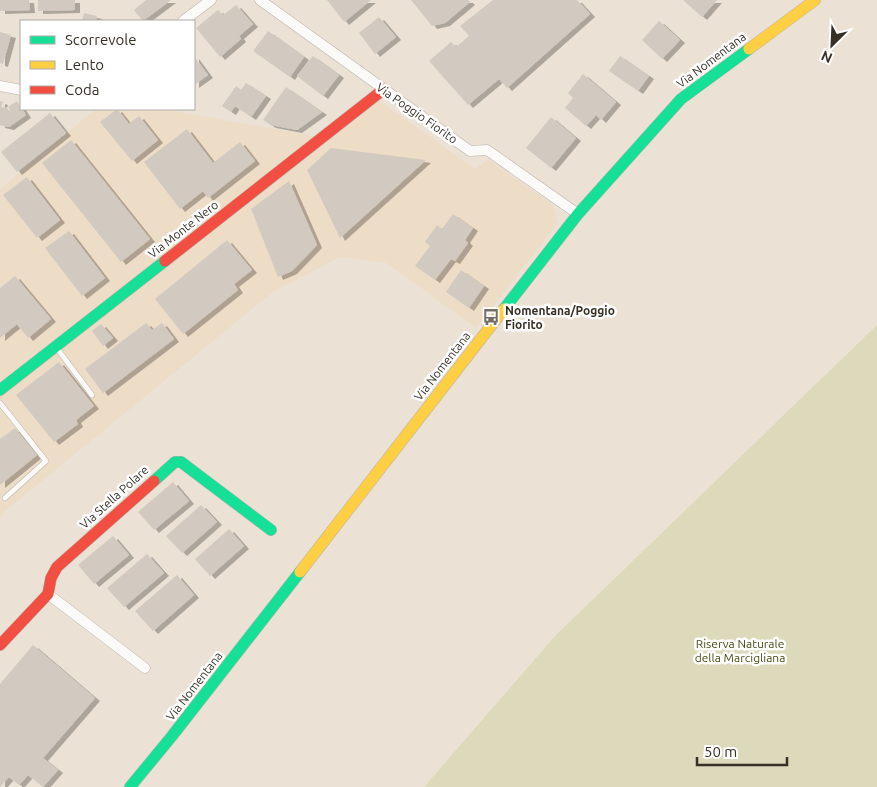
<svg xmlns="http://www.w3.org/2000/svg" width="877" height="787" font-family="Ubuntu,sans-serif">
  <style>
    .built { fill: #eddcc6 }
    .green { fill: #dddabb }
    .building { fill: #d2cac0; filter: url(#shadow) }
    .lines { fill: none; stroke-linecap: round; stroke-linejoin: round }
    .lane-casing { stroke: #bab2a9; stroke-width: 6 }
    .street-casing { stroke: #bab2a9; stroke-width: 11 }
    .fast-casing { stroke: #bab2a9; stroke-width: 12 }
    .slow-casing { stroke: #bab2a9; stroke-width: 12 }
    .jam-casing { stroke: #bab2a9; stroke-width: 12 }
    .lane { stroke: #fcfaf9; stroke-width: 5 }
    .street { stroke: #fcfaf9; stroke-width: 10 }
    .fast { stroke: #16e098; stroke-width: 11 }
    .slow { stroke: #ffcf43; stroke-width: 11 }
    .jam { stroke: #f24e42; stroke-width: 11 }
    .labels { text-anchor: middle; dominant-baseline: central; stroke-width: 5; stroke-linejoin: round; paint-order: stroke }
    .street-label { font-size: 12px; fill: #373027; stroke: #fff }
    .poi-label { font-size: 12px; font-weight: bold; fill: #373027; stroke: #fff; text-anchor: start }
    .park-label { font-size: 12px; fill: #4b4c16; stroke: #fff }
  </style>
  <defs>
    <filter id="shadow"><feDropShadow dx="5" dy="3" stdDeviation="0" flood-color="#0004"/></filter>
  </defs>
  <rect width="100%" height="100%" fill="#ebe1d5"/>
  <!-- built -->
  <path class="built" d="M377 99 475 169 488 160 552 204 558 223 476 328 387 263 340 257 274 291 4 512 0 519V189L96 109H163L302 134 327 140Z"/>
  <!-- green -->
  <path class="green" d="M877 325V787H424L555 636Z"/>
  <!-- building -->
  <path class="building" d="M0 0H29L30 10 0 11Z
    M38 0H75V10L38 11Z
    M146 0H171L143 21 134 10Z
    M327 0H371L344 22Z
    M411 0H468L470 2 445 23 432 26Z
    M493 0H577L590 14 507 88 499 79 468 105 429 61 451 42 456 47 469 36 460 26Z
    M683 0H717L702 17Z
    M236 5 253 24 239 36 241 39 220 57 196 28 218 10 223 15Z
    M84 13 97 16 96 21H82Z
    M379 17 396 37 375 54 359 33Z
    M659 21 680 40 662 59 642 40Z
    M268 31 304 57 290 77 253 51Z
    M0 32 11 35 3 64 0 63Z
    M194 56 208 75 194 85Z
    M313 56 339 75 323 96 297 76Z
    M620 56 649 76 638 91 609 71Z
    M583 74 616 102 601 120 596 115 586 126 565 108 573 98 568 93Z
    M246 83 266 96 251 117 235 106 231 112 222 106 236 86 241 90Z
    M286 87 322 112 297 130 271 125 263 120Z
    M0 101 3 102 1 107 7 108 9 111 10 110 8 107 17 101 26 115 9 127 0 125Z
    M117 109 129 124 139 116 158 140 132 161 100 122Z
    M50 113 66 133 17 172 1 152Z
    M551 117 576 138 551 168 526 148Z
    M187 129 213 163 240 142 255 161 208 198 203 191 180 209 144 162Z
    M71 140 150 239 121 262 42 163Z
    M331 148 426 160 340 238 307 170Z
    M27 177 60 220 37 238 3 195Z
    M289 181 317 245 292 271 278 277 251 209Z
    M453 214 473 228 465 240 468 243 455 261 451 259 435 280 415 266 430 246 425 242 437 225 442 229Z
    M69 231 105 278 82 296 45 248Z
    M227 240 252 270 234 284 238 290 183 334 155 299Z
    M461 270 484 286 469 308 446 292Z
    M15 276 51 319 28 338 17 324 0 338V288Z
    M146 323 152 330 162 323 174 339 103 393 85 369Z
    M101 324 113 338 103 346 92 331Z
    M59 362 94 406 76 420 78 424 54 442 16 395Z
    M15 428 37 455 0 485V439Z
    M173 482 189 501 154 530 138 512Z
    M201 505 217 522 182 553 166 536Z
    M229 529 244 546 210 576 195 559Z
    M113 536 129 555 94 584 78 565Z
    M147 554 164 573 124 607 107 588Z
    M177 575 194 595 153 631 135 611Z
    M33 645 95 698 43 758 58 770 43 787 28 775 19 785 9 777 0 787V684Z"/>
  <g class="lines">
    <!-- lane casing -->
    <g class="lane-casing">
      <path id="lane" d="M56 347 92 395
        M0 403 46 461 5 498"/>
    </g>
    <!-- street casing -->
    <g class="street-casing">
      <path id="street" d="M260 0 470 151 487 150 578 214
        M183 21 211 0
        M0 86 21 90
        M48 594 145 668"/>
    </g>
    <!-- fast casing -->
    <g class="fast-casing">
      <path id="fast" d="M504 309 578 214 681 99 749 49
        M0 390 165 261
        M154 481 175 462H181L271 530
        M130 787 172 736 300 572"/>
    </g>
    <!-- slow casing -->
    <g class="slow-casing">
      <path id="slow" d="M749 49 815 0
        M300 572 504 309"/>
    </g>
    <!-- jam casing -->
    <g class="jam-casing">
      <path id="jam" d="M165 261 384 89
        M0 645 48 594 51 578 57 567 154 481"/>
    </g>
    <!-- lane -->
    <use href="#lane" class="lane"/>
    <!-- street -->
    <use href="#street" class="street"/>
    <!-- fast -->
    <use href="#fast" class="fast"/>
    <!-- slow -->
    <use href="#slow" class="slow"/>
    <!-- jam -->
    <use href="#jam" class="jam"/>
  </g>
  <!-- icons -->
  <defs>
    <g id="bus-bare" transform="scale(1.35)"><path d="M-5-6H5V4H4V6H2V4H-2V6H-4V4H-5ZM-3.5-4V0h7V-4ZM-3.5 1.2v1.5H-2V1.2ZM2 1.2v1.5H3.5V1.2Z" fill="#766e64" stroke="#fff" stroke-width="2.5" paint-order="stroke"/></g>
  </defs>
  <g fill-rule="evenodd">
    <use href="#bus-bare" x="491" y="317"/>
  </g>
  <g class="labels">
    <!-- street labels -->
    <g class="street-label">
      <text transform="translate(711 60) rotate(-37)">Via Nomentana</text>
      <text transform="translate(417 113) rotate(35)">Via Poggio Fiorito</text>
      <text transform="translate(183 229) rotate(-38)">Via Monte Nero</text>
      <text transform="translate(442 366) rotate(-52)">Via Nomentana</text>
      <text transform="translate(114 497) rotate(-42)">Via Stella Polare</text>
      <text transform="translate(194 686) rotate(-52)">Via Nomentana</text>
    </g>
    <!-- poi labels -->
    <g class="poi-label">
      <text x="505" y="310">Nomentana/Poggio<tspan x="505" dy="14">Fiorito</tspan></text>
    </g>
    <!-- park labels -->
    <g class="park-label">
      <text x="740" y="643">Riserva Naturale<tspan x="740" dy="14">della Marcigliana</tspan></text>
    </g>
  </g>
  <!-- legend -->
  <rect x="20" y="20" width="175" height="90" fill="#ffffff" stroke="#afaca9"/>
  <rect x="30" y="36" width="25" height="8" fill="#16e098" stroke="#afaca9"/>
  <text x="65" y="45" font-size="15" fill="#373027">Scorrevole</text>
  <rect x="30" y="61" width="25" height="8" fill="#ffcf43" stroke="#afaca9"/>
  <text x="65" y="70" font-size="15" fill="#373027">Lento</text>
  <rect x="30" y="86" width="25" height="8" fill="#f24e42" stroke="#afaca9"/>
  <text x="65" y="95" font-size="15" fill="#373027">Coda</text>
  <!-- north arrow -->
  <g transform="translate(832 45) rotate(204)" stroke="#ffffff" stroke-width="4" paint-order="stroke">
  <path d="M0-4L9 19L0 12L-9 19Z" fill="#373027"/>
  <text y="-8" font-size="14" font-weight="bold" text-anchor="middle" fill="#373027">N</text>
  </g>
  <!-- scale -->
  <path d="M697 757v8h90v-8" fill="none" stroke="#373027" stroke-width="2.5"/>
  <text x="704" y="757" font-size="15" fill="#373027" stroke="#ffffff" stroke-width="4" paint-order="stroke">50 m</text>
</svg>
